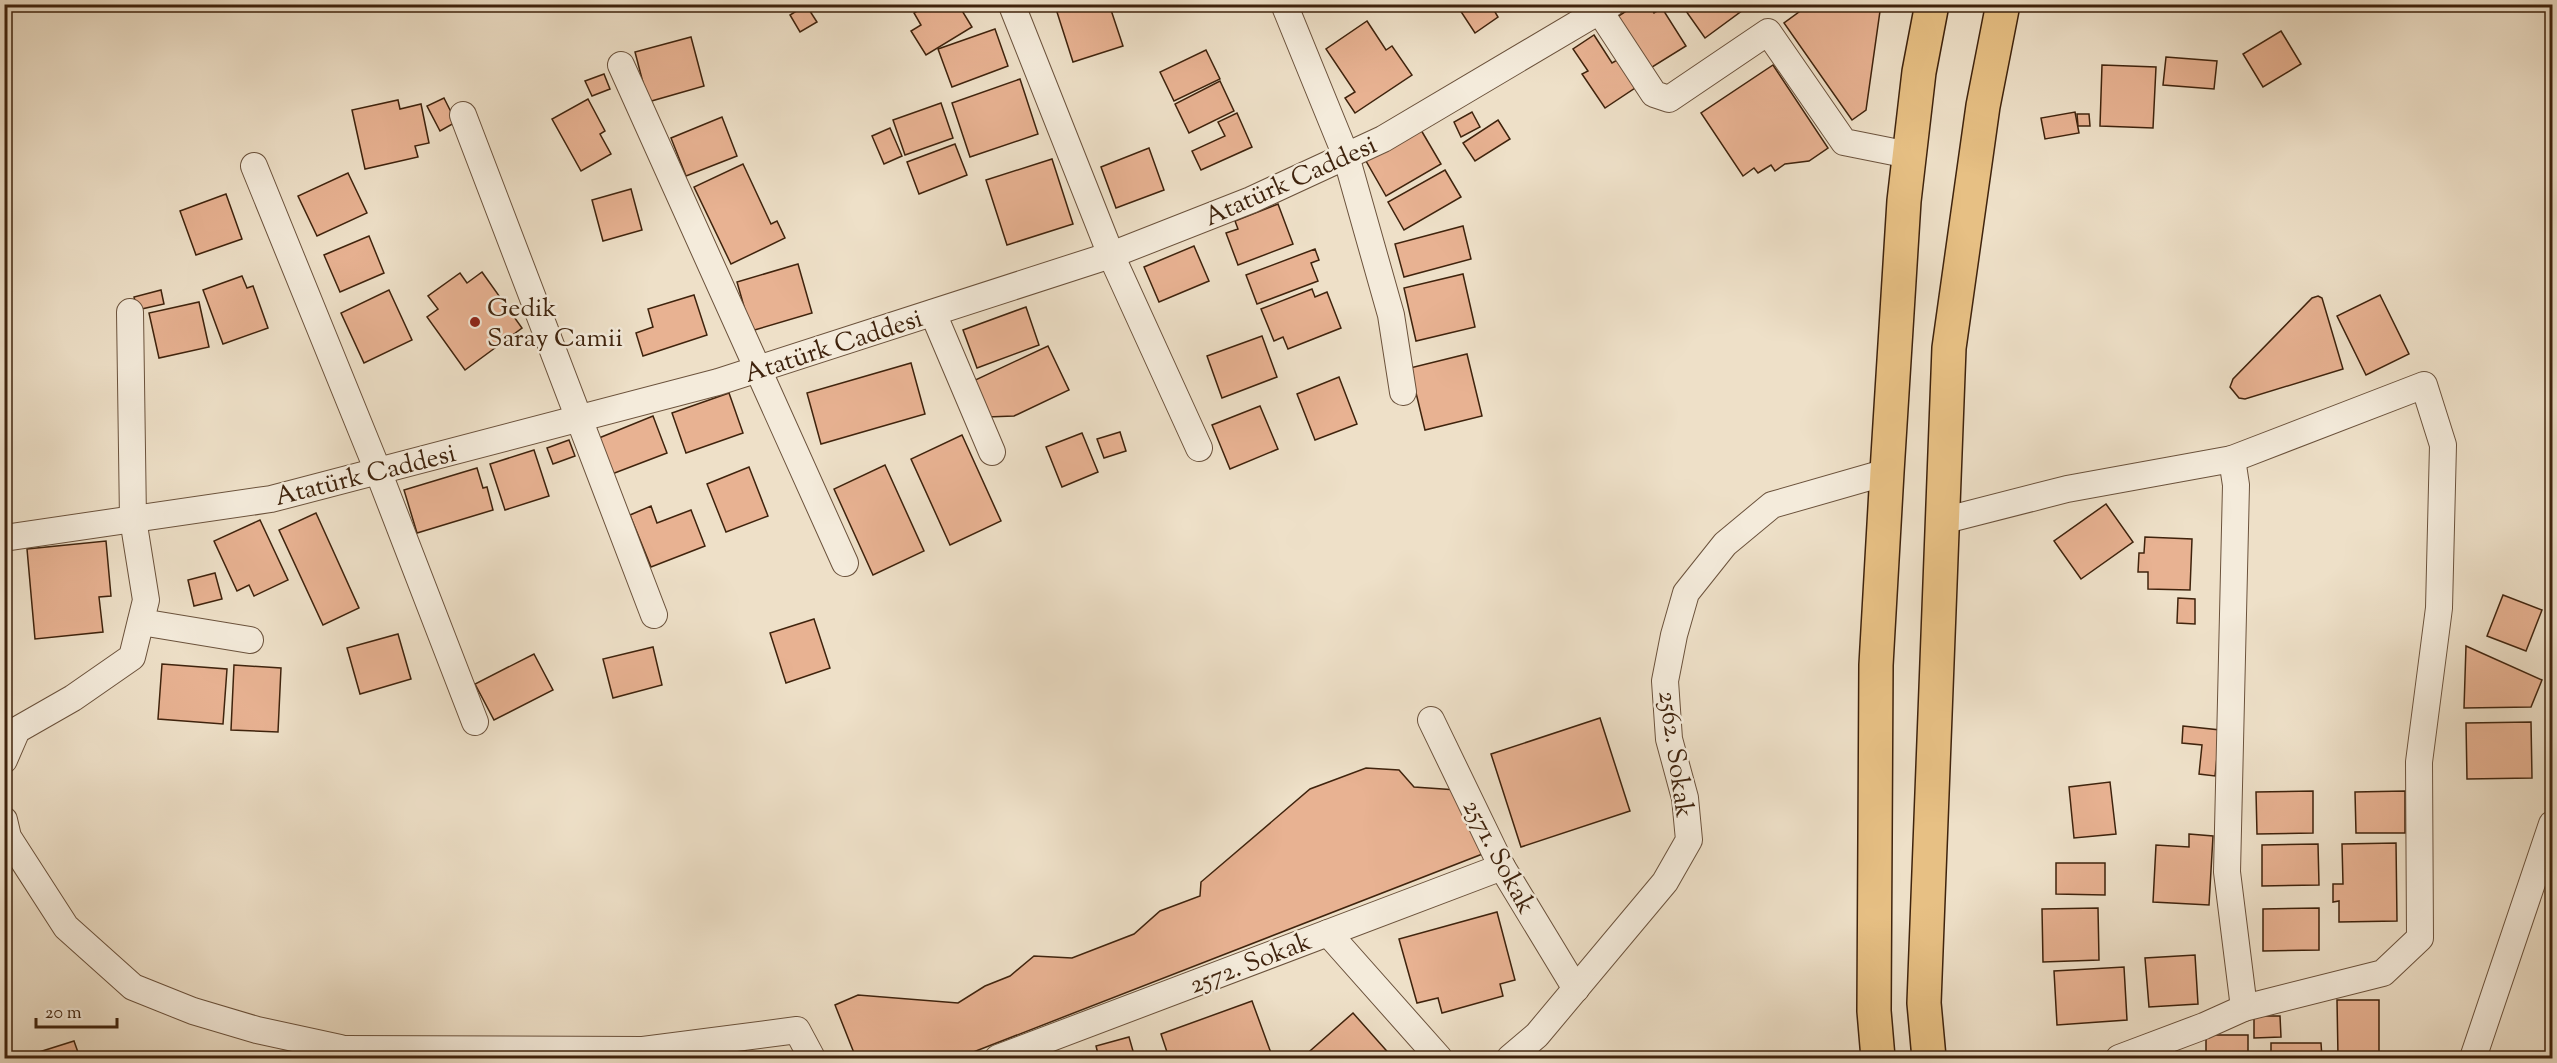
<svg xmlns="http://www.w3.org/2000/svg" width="2557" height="1063" font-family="'Sorts Mill Goudy',serif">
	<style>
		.building { fill: #e8b292; stroke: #3f230d; stroke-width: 1.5 }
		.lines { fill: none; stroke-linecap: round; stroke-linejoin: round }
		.minor-casing { stroke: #6b523c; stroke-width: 28 }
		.highway-casing { stroke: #3f230d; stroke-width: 36 }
		.minor { stroke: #f4ebdb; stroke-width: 26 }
		.highway { stroke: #e7c084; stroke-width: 33 }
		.poi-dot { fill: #8f2418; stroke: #f4ebdb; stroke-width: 2 }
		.labels { text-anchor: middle; stroke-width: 5; stroke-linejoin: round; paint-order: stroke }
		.street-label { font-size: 26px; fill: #3f230d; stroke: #f4ebdb }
		.poi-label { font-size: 26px; fill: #3f230d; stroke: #f4ebdb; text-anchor: start }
	</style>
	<rect width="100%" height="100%" fill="#eee0c8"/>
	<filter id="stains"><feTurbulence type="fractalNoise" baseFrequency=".00333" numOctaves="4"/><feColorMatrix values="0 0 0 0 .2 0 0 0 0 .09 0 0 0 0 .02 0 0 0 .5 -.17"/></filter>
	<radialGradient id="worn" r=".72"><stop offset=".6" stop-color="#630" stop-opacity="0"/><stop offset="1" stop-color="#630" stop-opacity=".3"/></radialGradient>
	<g class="building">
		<polygon points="929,4 958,4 972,27 926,55 911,31 921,25 914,13"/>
		<polygon points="1070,4 1109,4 1123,46 1073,62 1056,9"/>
		<polygon points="1456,4 1496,4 1492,7 1498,17 1475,33"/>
		<polygon points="1637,4 1649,4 1654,13 1662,8 1686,46 1649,69 1617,17"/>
		<polygon points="1681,4 1739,4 1743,10 1705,38"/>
		<polygon points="1810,4 1881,4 1866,110 1852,120 1784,23"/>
		<polygon points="806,5 817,22 800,32 790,15"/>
		<polygon points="1367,21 1386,50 1392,46 1412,75 1355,113 1345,98 1355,92 1326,49"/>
		<polygon points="995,29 1008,66 952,87 938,49"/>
		<polygon points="2281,31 2301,64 2263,87 2243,54"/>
		<polygon points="1594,35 1612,63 1619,59 1638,86 1605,108 1582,74 1588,71 1573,49"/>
		<polygon points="691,37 704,86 648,102 635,52"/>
		<polygon points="1206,50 1220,79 1174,101 1160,72"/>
		<polygon points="2166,57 2217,61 2214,89 2163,85"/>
		<polygon points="1773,65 1828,148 1809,161 1785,164 1775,171 1771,165 1758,173 1754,168 1743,176 1701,113"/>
		<polygon points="2102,65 2156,67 2153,128 2100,126"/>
		<polygon points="604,74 610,89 592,96 585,81"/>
		<polygon points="1020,79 1038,134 970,157 952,103"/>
		<polygon points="1220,81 1234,111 1189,133 1175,104"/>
		<polygon points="444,98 456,122 440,131 427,106"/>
		<polygon points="588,99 605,131 600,134 611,154 581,171 552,119"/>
		<polygon points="398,100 400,109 421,104 429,143 415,146 418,157 365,169 352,110"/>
		<polygon points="941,103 953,138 905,155 893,120"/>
		<polygon points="1472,112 1480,127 1461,137 1454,122"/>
		<polygon points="2075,112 2079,133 2045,139 2041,118"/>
		<polygon points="1237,113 1252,147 1201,170 1192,151 1225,136 1218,122"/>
		<polygon points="2077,114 2089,114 2090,126 2078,126"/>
		<polygon points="722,117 737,156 686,176 671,138"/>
		<polygon points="1498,120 1510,139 1475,161 1463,143"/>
		<polygon points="890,128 902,156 884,164 872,136"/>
		<polygon points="1421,130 1441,164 1386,196 1366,161"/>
		<polygon points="955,144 967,175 919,194 907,162"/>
		<polygon points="1149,148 1164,190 1116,208 1101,167"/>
		<polygon points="1052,159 1073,224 1007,245 986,180"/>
		<polygon points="743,164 771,224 777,221 785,238 731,264 694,187"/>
		<polygon points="1445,170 1461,197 1404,230 1388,202"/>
		<polygon points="348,173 367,213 317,236 298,196"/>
		<polygon points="631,189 642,230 603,241 592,200"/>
		<polygon points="226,194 242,239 196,255 180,211"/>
		<polygon points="1278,204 1293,244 1238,265 1226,233 1238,229 1235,221"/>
		<polygon points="1463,226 1471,259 1404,277 1395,244"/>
		<polygon points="369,236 384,273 340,292 324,255"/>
		<polygon points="1194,246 1209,281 1159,302 1144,267"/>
		<polygon points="1315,249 1319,260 1311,263 1318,281 1257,304 1246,275"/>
		<polygon points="798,264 812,313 751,331 737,282"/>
		<polygon points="482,272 522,328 465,370 427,317 438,309 428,296 460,273 467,283"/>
		<polygon points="1463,274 1475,327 1416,341 1404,288"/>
		<polygon points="242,276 247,288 253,286 268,328 223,344 203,290"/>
		<polygon points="1312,289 1315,297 1327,292 1341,328 1288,349 1283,337 1274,341 1261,309"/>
		<polygon points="161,290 164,304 137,310 134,297"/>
		<polygon points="389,290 412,340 364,363 341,313"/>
		<polygon points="694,295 707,335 643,356 636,333 653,327 648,309"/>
		<polygon points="2380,295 2409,354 2366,375 2337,316"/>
		<polygon points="2318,296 2322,298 2343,369 2245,399 2239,398 2230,387 2233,379 2312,298"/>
		<polygon points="199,302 209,347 159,358 149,313"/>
		<polygon points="1026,307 1039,345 977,368 963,330"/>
		<polygon points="1262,336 1277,377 1222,398 1207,356"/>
		<polygon points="1048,346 1069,390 1014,416 987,417 971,382"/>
		<polygon points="1467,354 1482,416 1425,430 1410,368"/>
		<polygon points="911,363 925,414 821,444 807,393"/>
		<polygon points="1339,377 1357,424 1315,440 1297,394"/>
		<polygon points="729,393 743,433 686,453 672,413"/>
		<polygon points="1260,406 1278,449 1230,469 1212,425"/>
		<polygon points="653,416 667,453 612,474 599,438"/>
		<polygon points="1120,432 1126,451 1104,458 1097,439"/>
		<polygon points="1082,433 1098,472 1062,487 1046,447"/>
		<polygon points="962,435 1001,521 950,545 911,459"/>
		<polygon points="569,440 575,456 553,464 547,448"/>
		<polygon points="534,450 549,496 505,510 490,464"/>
		<polygon points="885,465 924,551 873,575 834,489"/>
		<polygon points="749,467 768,516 726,532 707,484"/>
		<polygon points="477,468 483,488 487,487 493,510 417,533 404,490"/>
		<polygon points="2106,504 2133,542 2081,579 2054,541"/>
		<polygon points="651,506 657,523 691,510 705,546 651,567 630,515"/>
		<polygon points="316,513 359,608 323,625 279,530"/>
		<polygon points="260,520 288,580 254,596 249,585 237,591 214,541"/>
		<polygon points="2145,537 2192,539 2190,590 2148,589 2148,572 2138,572 2139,553 2144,553"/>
		<polygon points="106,541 111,596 99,597 103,632 35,639 27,549"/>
		<polygon points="215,573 222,599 194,606 188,580"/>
		<polygon points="2503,595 2542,610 2526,651 2487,636"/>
		<polygon points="2178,598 2195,599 2195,624 2177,623"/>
		<polygon points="814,619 830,668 786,683 770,633"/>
		<polygon points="398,634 411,679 360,694 347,648"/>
		<polygon points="2466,646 2542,680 2531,707 2464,708"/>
		<polygon points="653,647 662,685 613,698 603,659"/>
		<polygon points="534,654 553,690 494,720 475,684"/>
		<polygon points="162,664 227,669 223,724 158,719"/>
		<polygon points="234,665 281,668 278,732 231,730"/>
		<polygon points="1600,718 1630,811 1521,847 1491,754"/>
		<polygon points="2531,722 2532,778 2467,779 2466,723"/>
		<polygon points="2183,726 2220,730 2215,776 2199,774 2202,745 2182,743"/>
		<polygon points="1366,768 1399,770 1414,787 1457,790 1485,853 958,1058 856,1058 835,1005 858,995 958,1003 985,986 1010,976 1034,956 1072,958 1134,934 1160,911 1200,896 1201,882 1310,789"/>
		<polygon points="2110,782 2116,834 2074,838 2069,787"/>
		<polygon points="2313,791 2313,833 2257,834 2256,792"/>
		<polygon points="2405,791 2405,833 2356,833 2355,792"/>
		<polygon points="2189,834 2213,836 2209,905 2153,902 2156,845 2189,847"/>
		<polygon points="2396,843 2397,921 2339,922 2339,901 2333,902 2333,884 2343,884 2342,844"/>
		<polygon points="2318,844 2319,885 2262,886 2262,845"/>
		<polygon points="2056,863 2105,863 2105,895 2056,894"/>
		<polygon points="2098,908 2099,960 2043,962 2042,909"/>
		<polygon points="2319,908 2319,950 2263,951 2263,909"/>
		<polygon points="1497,912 1515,980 1500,984 1503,996 1442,1013 1438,998 1417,1003 1399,939"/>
		<polygon points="2195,955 2198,1004 2149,1007 2145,958"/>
		<polygon points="2124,967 2127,1020 2057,1025 2054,971"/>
		<polygon points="2337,1000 2379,1000 2379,1056 2338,1056"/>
		<polygon points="1252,1001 1271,1053 1259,1058 1169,1058 1161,1034"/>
		<polygon points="1353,1013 1393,1058 1302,1058"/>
		<polygon points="2254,1016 2280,1016 2281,1037 2254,1038"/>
		<rect x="2206" y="1035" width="42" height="23"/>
		<polygon points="1129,1037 1135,1058 1099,1058 1096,1046"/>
		<polygon points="74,1041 80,1058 20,1058"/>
		<polygon points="2271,1043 2321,1043 2322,1058 2271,1058"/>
		<polygon points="746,1051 747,1058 713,1058 713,1054"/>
	</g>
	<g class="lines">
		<defs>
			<g id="minor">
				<polyline points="1284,4 1346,156 1391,315 1403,392"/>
				<polyline points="1595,4 1654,94 1669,99 1768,32 1844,142 1909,155"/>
				<polyline points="1013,8 1111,255 1199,448"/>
				<polyline points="621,65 845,563"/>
				<polyline points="463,115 654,615"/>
				<polyline points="254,166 378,471 475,722"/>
				<polyline points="933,313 992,452"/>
				<polyline points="2232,459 2424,385 2443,445 2439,608 2419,762 2420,938 2383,973 2244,1008"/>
				<polyline points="1942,521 2067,489 2232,459 2236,485 2227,872 2244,1008 2204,1026 2119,1058"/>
				<polyline points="4,538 271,499 718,382 1111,255 1251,200 1383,139 1611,4"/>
				<polyline points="141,622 250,640"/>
				<polyline points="1431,720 1502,867 1576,989"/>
				<polyline points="4,760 17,730 73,698 132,657 146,600 133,519 130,312"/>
				<polyline points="4,820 8,837 66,927 133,987 193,1011 257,1030 340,1048"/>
				<polyline points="1328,933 1439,1058"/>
				<polyline points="307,1058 342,1049 643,1050 797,1030 812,1058"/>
				<polyline points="998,1058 1502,867"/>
				<polyline points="1510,1058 1537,1035 1665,882 1689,840 1685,798 1669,739 1665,681 1674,635 1686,593 1725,544 1772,505 1887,472"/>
				<polyline points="2473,1058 2552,824"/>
			</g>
			<g id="highway">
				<polyline points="1878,1058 1874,1011 1876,665 1887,472 1904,201 1919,72 1932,4"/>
				<polyline points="1929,1058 1924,1003 1949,348 1983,106 2003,4"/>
			</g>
		</defs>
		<use href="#minor" class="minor-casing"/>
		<use href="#highway" class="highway-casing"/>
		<use href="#minor" class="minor"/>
		<use href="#highway" class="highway"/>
	</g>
	<circle class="poi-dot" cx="475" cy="322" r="6"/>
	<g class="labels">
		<g class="street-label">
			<text transform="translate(1290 180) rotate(-24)" y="9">Atatürk Caddesi</text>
			<text transform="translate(833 345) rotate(-18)" y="9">Atatürk Caddesi</text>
			<text transform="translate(365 474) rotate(-14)" y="9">Atatürk Caddesi</text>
			<text transform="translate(1677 754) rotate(82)" y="9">2562. Sokak</text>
			<text transform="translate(1500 856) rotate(62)" y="9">2571. Sokak</text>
			<text transform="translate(1250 962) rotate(-21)" y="9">2572. Sokak</text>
		</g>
		<g class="poi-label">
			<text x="487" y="316">Gedik<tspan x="487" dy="30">Saray Camii</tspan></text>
		</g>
	</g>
	<rect width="2557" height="1063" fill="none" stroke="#eee0c8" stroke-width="24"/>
	<rect x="6" y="6" width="2545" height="1051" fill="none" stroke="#3f230d" stroke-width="3"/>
	<rect x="12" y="12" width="2533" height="1039" fill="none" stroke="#3f230d" stroke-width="1.5"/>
	<path d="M36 1018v9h81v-9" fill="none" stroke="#3f230d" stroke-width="3"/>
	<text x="45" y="1018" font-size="18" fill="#3f230d" stroke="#f4ebdb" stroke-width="4.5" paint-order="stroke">20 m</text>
	<rect width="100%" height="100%" filter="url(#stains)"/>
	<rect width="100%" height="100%" fill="url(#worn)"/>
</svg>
